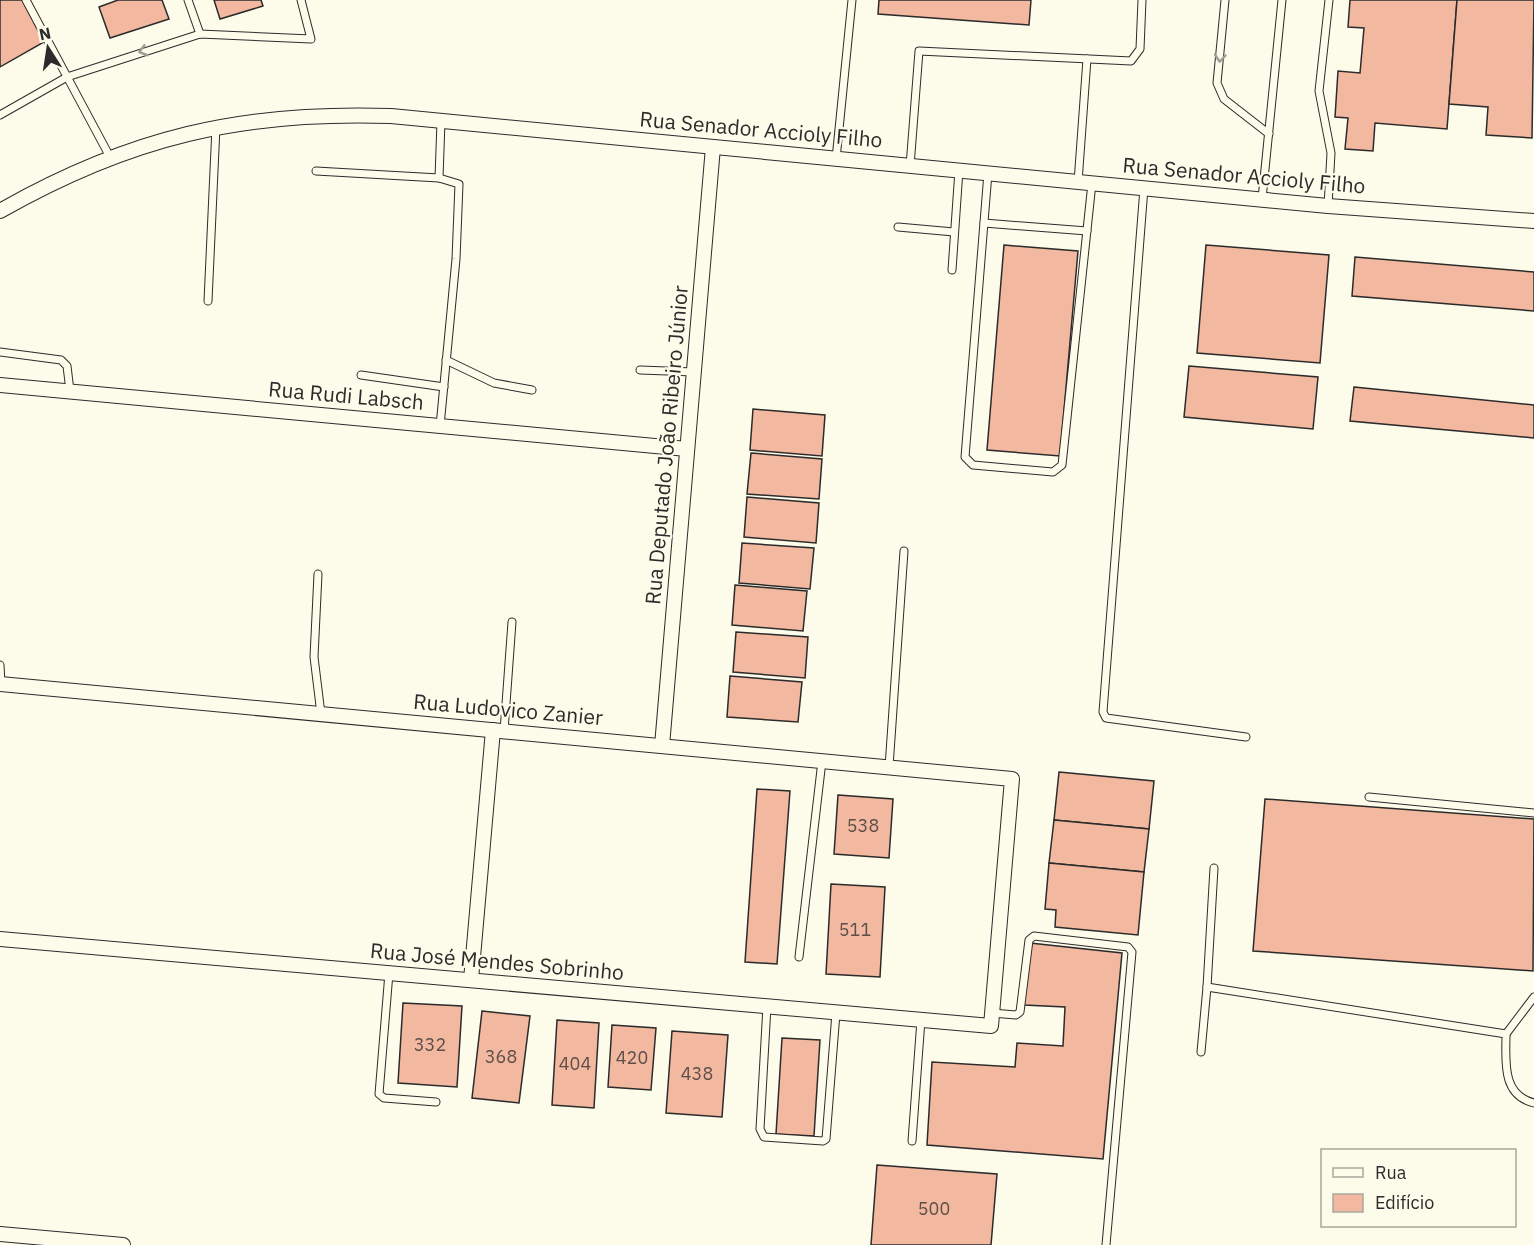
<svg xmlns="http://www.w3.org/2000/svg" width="1534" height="1245" font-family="'IBM Plex Sans',sans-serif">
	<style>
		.building { fill: #f2b8a0; stroke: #2b2b2b; stroke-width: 1.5 }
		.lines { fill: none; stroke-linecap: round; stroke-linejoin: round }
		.lane-casing { stroke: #2b2b2b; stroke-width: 9 }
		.street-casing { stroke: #2b2b2b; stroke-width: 16 }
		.lane { stroke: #fdfbea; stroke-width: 7 }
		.street { stroke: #fdfbea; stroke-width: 14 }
		.oneway { stroke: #9e9d94 }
		.labels { text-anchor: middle; stroke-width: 4.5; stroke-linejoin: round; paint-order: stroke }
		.number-label { font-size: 18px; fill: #5d4e48 }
		.street-label { font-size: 21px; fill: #2b2b2b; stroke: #fdfbea }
	</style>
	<rect width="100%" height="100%" fill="#fdfbea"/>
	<g class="building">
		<polygon points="0,0 22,0 44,42 0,67"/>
		<polygon points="118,0 162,0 169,19 110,38 99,7"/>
		<polygon points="214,0 261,0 263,6 220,19"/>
		<polygon points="879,0 1031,0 1029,25 878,14"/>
		<polygon points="1350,0 1457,0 1447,129 1375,123 1373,151 1345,149 1348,118 1335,117 1338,71 1360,73 1364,28 1348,27"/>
		<polygon points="1457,0 1534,0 1532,138 1486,135 1488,107 1449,104"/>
		<polygon points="1004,245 1078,251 1060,456 987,450"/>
		<polygon points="1206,245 1329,255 1320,363 1197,353"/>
		<polygon points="1355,257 1534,272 1534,311 1352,296"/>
		<polygon points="1189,366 1318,377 1313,429 1184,417"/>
		<polygon points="1354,387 1534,405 1534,438 1350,421"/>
		<polygon points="753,409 825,415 822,456 750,450"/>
		<polygon points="751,453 822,459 819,499 747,494"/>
		<polygon points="747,497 819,503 816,543 744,537"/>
		<polygon points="742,543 814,548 810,589 739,583"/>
		<polygon points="735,585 807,591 803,631 732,625"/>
		<polygon points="736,632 808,637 805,678 733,672"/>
		<polygon points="730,676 802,682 798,722 727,717"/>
		<polygon points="1059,772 1154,781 1149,829 1054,820"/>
		<polygon points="757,789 790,791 777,964 745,962"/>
		<polygon points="838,795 893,799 889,858 834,854"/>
		<polygon points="1265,799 1534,819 1533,971 1253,951"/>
		<polygon points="1054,820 1149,829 1144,872 1049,863"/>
		<polygon points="1049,863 1144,872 1138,935 1055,927 1056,910 1045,909"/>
		<polygon points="831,884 885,887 880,977 826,974"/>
		<polygon points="1030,943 1122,953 1103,1159 927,1145 932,1062 1015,1067 1017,1043 1063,1046 1065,1007 1024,1005"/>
		<polygon points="403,1003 462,1006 457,1087 398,1083"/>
		<polygon points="482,1011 530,1016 519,1103 472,1098"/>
		<polygon points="557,1020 599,1023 594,1108 552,1105"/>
		<polygon points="612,1025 656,1028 651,1090 608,1087"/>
		<polygon points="672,1031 728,1035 722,1117 666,1113"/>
		<polygon points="782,1038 820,1040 814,1136 776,1134"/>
		<polygon points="877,1165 997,1174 991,1245 871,1245"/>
	</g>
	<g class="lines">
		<defs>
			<g id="lane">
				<polyline points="26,0 110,157"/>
				<polyline points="188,0 200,34"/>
				<polyline points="1225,0 1217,83 1224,99 1269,134"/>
				<polyline points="0,115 67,77 200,34 311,39 301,0"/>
				<polyline points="836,159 852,0"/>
				<polyline points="910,166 919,51 1131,61 1140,49 1142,0"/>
				<polyline points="316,171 439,178 441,121"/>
				<polyline points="988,173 965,457 973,465 1053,472 1062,465 1092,183"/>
				<polyline points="439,178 459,184 456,259 440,426"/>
				<polyline points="1078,182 1087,59"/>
				<polyline points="1144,188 1103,712 1106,718 1246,737"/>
				<polyline points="1262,199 1282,0"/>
				<polyline points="1328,206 1331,153 1319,91 1329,0"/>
				<polyline points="984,223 1087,231"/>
				<polyline points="898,227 954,232"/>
				<polyline points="952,270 959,170"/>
				<polyline points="208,301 216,127"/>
				<polyline points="0,352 61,360 67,366 70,391"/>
				<polyline points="446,360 494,383 532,390"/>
				<polyline points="640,370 694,372"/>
				<polyline points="361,375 444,387"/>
				<polyline points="318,574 314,657 321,714"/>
				<polyline points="0,665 1,684"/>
				<polyline points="504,731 512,622"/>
				<polyline points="889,767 904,551"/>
				<polyline points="1369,797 1534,813"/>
				<polyline points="799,957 822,761"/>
				<polyline points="389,973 379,1094 384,1098 436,1102"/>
				<polyline points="1207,987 1214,868"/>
				<polyline points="767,1006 760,1129 764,1137 823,1141 826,1139 836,1013"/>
				<polyline points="992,1013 1016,1015 1020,1012 1029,940 1034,936 1128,947 1132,952 1106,1245"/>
				<polyline points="1506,1034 1534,997"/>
				<path d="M1201,1052L1207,987L1506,1034C1506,1060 1501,1095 1534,1103"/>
				<polyline points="912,1141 921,1020"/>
			</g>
			<g id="street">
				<path d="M0,211C130,137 242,111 391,116L1328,206L1534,221"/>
				<polyline points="0,385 687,449"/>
				<polyline points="0,684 1012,779 991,1026 0,939"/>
				<polyline points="662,746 713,147"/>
				<polyline points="471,980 493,730"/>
				<polyline points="0,1234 123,1245"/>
			</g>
		</defs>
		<use href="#lane" class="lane-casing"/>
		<use href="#street" class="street-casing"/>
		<use href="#lane" class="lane"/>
		<use href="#street" class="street"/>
	</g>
	<defs><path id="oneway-chevron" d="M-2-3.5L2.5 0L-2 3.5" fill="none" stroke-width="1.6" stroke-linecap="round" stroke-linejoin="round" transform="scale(1.5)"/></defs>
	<g class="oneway">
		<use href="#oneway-chevron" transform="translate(143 51) rotate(164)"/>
		<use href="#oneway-chevron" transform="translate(1220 58) rotate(95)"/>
	</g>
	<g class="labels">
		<g class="number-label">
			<text x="863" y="832">538</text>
			<text x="855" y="936">511</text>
			<text x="430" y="1051">332</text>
			<text x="501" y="1063">368</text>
			<text x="632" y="1064">420</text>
			<text x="575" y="1070">404</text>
			<text x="697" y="1080">438</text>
			<text x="934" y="1215">500</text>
		</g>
		<g class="street-label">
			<text transform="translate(761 130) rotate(5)" y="7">Rua Senador Accioly Filho</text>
			<text transform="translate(1244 176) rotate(5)" y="7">Rua Senador Accioly Filho</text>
			<text transform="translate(346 396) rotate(5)" y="7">Rua Rudi Labsch</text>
			<text transform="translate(667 445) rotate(-85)" y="7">Rua Deputado João Ribeiro Júnior</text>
			<text transform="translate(508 710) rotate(5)" y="7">Rua Ludovico Zanier</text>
			<text transform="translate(497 962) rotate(5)" y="7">Rua José Mendes Sobrinho</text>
		</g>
	</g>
	<rect x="1321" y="1149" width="195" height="78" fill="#fdfbea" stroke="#a9a89e" stroke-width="1.5"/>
	<rect x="1333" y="1168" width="30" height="9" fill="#fdfbea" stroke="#a9a89e" stroke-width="1.5"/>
	<text x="1375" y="1179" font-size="18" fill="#2b2b2b">Rua</text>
	<rect x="1333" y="1194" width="30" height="18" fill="#f2b8a0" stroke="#a9a89e" stroke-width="1.5"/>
	<text x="1375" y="1209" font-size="18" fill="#2b2b2b">Edifício</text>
	<g transform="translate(48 48) rotate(348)" stroke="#fdfbea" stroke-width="4.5" paint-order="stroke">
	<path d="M0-4.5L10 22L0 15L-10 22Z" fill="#2b2b2b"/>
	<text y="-9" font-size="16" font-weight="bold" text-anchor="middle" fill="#2b2b2b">N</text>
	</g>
</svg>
